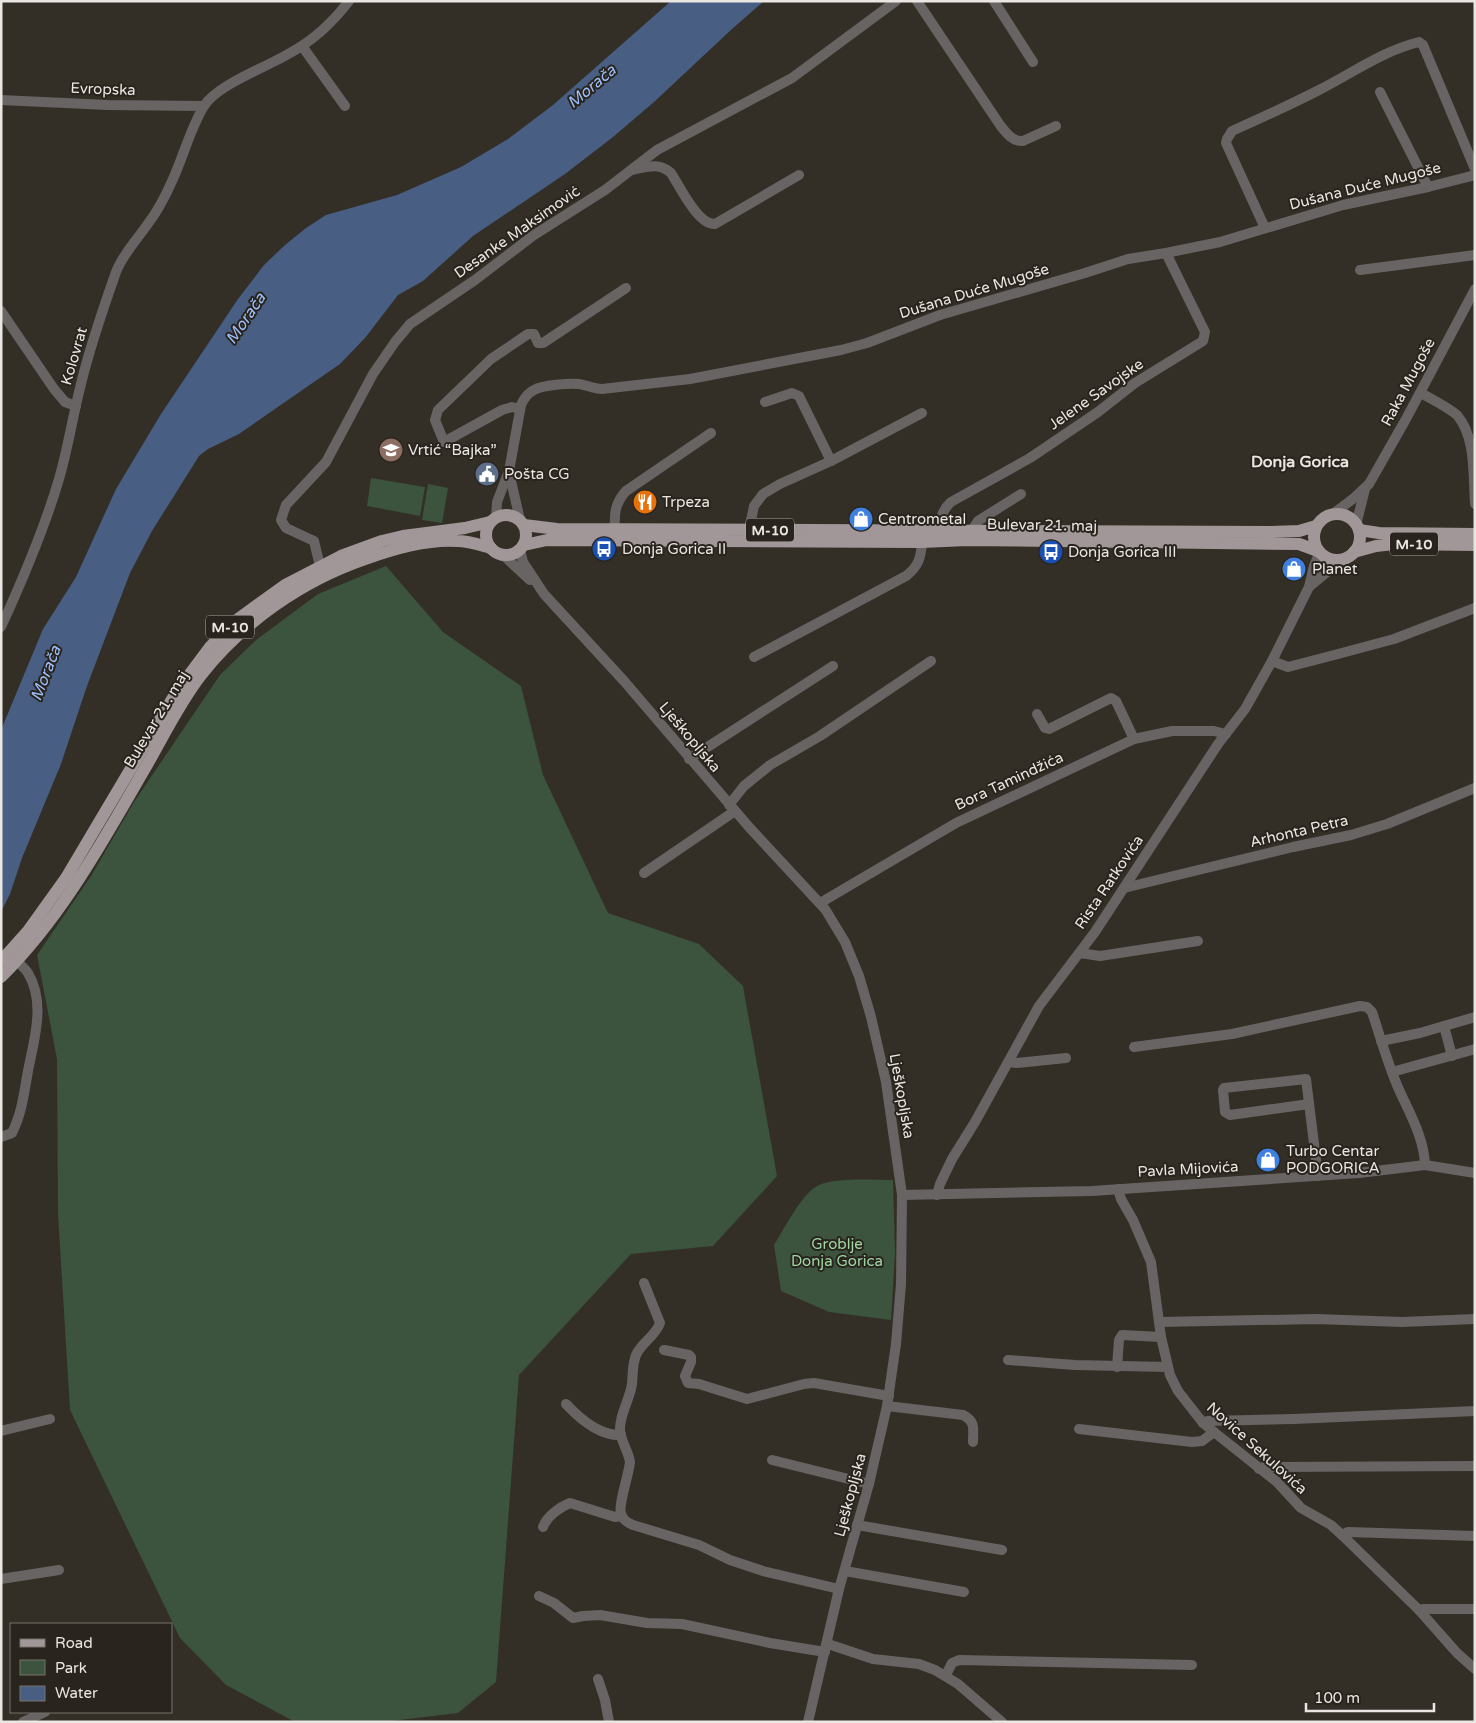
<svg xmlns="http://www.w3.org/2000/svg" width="1476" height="1723" font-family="'Varela Round',sans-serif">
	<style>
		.green { fill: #3c533d }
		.water { fill: #495e83 }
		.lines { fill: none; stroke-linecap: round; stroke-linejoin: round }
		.minor { stroke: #696464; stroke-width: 10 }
		.major { stroke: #a29798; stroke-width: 12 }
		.labels { text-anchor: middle; stroke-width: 4; stroke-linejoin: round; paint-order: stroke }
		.shield { fill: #29241d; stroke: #b0aca7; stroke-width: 1 }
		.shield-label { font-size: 14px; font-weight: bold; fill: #eae7e2 }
		.street-label { font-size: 15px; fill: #eae7e2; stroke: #29241d }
		.poi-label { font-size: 15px; fill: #eae7e2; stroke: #29241d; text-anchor: start }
		.park-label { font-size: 15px; fill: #9ed7a2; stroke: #29241d }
		.water-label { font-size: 16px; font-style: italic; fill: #9dc0fc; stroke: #29241d }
		.neighbourhood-label { font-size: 16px; font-weight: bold; fill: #eae7e2; stroke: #29241d }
	</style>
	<rect width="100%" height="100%" fill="#332e26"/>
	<g class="green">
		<polygon points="371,478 425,487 420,516 367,506"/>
		<polygon points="428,484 448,488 442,523 422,520"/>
		<polygon points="386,566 443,632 521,686 543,775 608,913 699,944 743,986 777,1176 713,1246 631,1254 519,1375 496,1682 458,1713 383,1722 295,1722 226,1685 180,1638 70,1410 58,1214 57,1059 37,955 91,876 134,802 220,675 256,640 318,594"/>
		<path d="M893,1180L895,1253L891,1320L829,1312L781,1291L774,1245C784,1229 801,1195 817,1186C832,1177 875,1180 893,1180Z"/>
	</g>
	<polygon class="water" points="671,1 764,1 732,29 654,102 613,137 565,174 473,236 423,281 398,295 365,338 340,364 239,434 208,449 199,456 152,531 130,573 87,686 61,764 22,858 10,894 1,912 1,730 43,629 76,577 116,489 161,414 238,299 264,265 285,245 306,228 326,215 397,195 461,167 508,139 553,105"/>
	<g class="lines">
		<g class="minor">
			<path d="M917,1L1000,125C1006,133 1013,142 1023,141L1056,126"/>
			<polyline points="994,1 1033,62"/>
			<polyline points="302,46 345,106"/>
			<polyline points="1380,92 1428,187"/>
			<polyline points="1,100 108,105 204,106"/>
			<path d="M632,170C647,167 659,162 671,173C680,187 698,225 715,224L799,175"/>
			<path d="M1265,228L1226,143L1227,139L1232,131C1261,118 1290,105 1319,90C1353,73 1380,52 1419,42L1423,45L1475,169"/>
			<polyline points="1360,270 1475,255"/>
			<polyline points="1,311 54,389 65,402 76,406"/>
			<path d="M1421,393C1433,400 1446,406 1457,415C1476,437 1473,475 1475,504"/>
			<polyline points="765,402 792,393 799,396 831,461"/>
			<polyline points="520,409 512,407 502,410 444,442 435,420 438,410 491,359 528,334 534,334 538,343 543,343 626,288"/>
			<polyline points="509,472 520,520"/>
			<polyline points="1333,514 1354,498 1369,484 1406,419 1475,289"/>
			<path d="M496,517L497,502L509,471L521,405C524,398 528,393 534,390C542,385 570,383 579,384C587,385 593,389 602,389L690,379L841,350L867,343L940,315L1085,273L1128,259L1166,253L1220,242L1343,205L1428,187L1475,175"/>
			<polyline points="1356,525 1365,489"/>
			<path d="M615,529C614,514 615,503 626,491L711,433"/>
			<polyline points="749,530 754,506 763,494 780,484 831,461 922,413"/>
			<path d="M940,532C940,519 942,510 951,502L1030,458L1098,412L1135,383L1203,341L1205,332L1166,253"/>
			<polyline points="971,532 978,521 1021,494"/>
			<polyline points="520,550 523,562 544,594 624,681 749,827 825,909 845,942 859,976 871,1017 886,1082 902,1195 901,1284 896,1344 887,1406 869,1484 839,1589 808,1722"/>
			<polyline points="502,554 530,580"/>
			<polyline points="320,566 314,541 286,528 281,520 286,505 326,462 373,374 395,342 410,324 475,280 534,235 605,190 657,150 792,78 896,1"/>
			<polyline points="1309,587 1326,573 1338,560"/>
			<path d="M1,627C23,579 44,530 59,479C68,448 73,415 81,384C90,346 103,309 116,272C123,254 136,241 147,225C158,211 166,195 173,179C184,155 190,129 204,106C218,84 267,67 290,53C314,40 333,22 349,1"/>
			<path d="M754,657L906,576C919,566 921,557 922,542"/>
			<polyline points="1272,661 1288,667 1338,654 1394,639 1475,608"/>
			<polyline points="1037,714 1045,728 1049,729 1111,698 1116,701 1134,739"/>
			<polyline points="689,759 833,666"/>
			<polyline points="729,805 744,786 770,765 820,736 931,661"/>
			<polyline points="644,873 735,811"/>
			<polyline points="1124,888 1293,847 1351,835 1387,824 1475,788"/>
			<polyline points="820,903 956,823 1134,739 1172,731 1214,731 1226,734"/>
			<polyline points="1080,953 1100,956 1198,941"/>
			<polyline points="1444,1026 1452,1056"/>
			<polyline points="1381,1041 1420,1033 1475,1017"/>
			<path d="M1134,1047L1232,1034L1360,1006L1367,1007L1372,1012C1380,1036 1387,1061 1397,1085C1408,1111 1424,1136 1425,1165"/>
			<polyline points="1009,1062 1017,1063 1066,1058"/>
			<polyline points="1392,1072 1475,1049"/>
			<polyline points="1309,1104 1230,1115 1225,1112 1223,1090 1224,1088 1306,1079 1318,1176"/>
			<path d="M1,1137L12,1133C22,1113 24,1093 28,1071C34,1040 46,1003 28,973C24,967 18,962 12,957"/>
			<polyline points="1118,1189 1121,1199 1133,1220 1151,1262 1161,1337 1170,1375 1178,1391 1203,1423 1214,1432 1277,1482 1301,1508 1331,1525 1342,1535 1419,1610 1457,1653 1475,1669"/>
			<polyline points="902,1195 1092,1191 1359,1173 1425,1165 1475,1173"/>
			<polyline points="937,1195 940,1184 952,1159 975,1122 1039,1006 1095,932 1218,744 1245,709 1272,661 1309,587 1314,566 1320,552"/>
			<path d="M644,1283L660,1323C656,1335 643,1342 637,1353C632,1362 633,1374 632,1384C630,1399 620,1413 620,1429C620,1440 628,1450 630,1462C629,1474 618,1505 621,1514C623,1520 628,1523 633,1525L699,1545L730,1560L763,1571L839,1589"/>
			<polyline points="1159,1322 1316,1319 1402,1322 1475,1319"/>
			<polyline points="664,1350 689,1355 691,1357 691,1362 685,1376 688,1383 699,1384 747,1399 804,1384 814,1383 889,1396"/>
			<polyline points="1008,1360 1075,1365 1168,1367"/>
			<polyline points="1117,1367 1119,1340 1122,1335 1161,1337"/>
			<path d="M566,1404C579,1418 599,1436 621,1435"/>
			<path d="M887,1406L963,1415C976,1422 973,1428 973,1442"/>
			<polyline points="1203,1423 1208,1421 1294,1419 1475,1411"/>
			<polyline points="1079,1429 1192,1442 1202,1441 1214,1432"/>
			<polyline points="1,1431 50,1419"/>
			<polyline points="772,1460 869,1484"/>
			<polyline points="1259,1469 1264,1467 1475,1466"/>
			<polyline points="857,1525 1002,1550"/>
			<path d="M543,1527C547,1516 560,1507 570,1503L615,1517L622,1516"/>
			<polyline points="1342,1535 1348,1532 1475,1536"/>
			<polyline points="845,1571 964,1592"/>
			<polyline points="1,1579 59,1570"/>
			<polyline points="539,1596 554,1603 573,1618 583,1616 600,1615 647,1623 682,1624 770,1643 825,1652"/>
			<polyline points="1419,1610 1424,1609 1475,1609"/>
			<polyline points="828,1644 873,1659 919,1664 935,1670 958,1684 1002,1722"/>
			<polyline points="946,1675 952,1663 959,1660 1192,1665"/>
			<polyline points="598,1679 605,1700 609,1722"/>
			<polyline points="23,1722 45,1712"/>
		</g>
		<g class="major">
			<circle cx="1337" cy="537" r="23"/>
			<circle cx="506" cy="535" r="20"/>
			<polyline points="524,525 557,529 1271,532 1299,531 1316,526"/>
			<polyline points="1359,530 1379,533 1475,534"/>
			<polyline points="524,545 547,540 922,542 967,540 1299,544 1318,551"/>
			<polyline points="1354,552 1376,546 1393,544 1475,545"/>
			<polyline points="1,961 28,931 66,878 177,691 210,647 238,619 285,585 341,556 382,541 403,536 465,528 490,522"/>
			<path d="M1,977C63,916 105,837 148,763C165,733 180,702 201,675C243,622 301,581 365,559C394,549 427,539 457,541C469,541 480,545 491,548"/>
		</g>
	</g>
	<defs>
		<symbol id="school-disc" viewBox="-11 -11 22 22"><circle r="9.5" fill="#8d6e63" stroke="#29241d"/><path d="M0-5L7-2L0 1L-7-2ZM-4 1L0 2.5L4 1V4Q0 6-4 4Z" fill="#fff"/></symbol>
		<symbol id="civic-disc" viewBox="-11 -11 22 22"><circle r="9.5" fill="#5c6f8a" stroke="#29241d"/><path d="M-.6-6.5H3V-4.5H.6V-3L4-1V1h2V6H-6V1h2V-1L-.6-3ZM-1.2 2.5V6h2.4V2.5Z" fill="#fff"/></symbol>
		<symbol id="restaurant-disc" viewBox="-11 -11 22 22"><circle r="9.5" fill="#e8710a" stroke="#29241d"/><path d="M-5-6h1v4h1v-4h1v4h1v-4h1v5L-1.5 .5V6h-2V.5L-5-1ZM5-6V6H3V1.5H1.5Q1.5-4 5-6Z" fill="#fff"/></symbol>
		<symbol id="shop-disc" viewBox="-11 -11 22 22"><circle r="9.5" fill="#3f7fe0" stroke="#29241d"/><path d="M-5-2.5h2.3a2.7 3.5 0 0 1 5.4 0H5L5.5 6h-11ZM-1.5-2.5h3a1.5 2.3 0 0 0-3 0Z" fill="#fff"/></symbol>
		<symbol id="bus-disc" viewBox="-11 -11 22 22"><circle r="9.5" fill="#1a4fb4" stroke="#29241d"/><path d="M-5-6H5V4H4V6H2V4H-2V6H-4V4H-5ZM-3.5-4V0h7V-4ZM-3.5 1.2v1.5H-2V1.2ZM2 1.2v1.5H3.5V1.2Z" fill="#fff"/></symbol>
	</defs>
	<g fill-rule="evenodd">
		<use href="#school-disc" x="377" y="436" width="28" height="28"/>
		<use href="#civic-disc" x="473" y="460" width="28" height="28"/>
		<use href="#restaurant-disc" x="631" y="488" width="28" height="28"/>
		<use href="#shop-disc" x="847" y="505" width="28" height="28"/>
		<use href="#bus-disc" x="590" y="535" width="28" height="28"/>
		<use href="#bus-disc" x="1037" y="538" width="28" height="28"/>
		<use href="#shop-disc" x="1280" y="555" width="28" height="28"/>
		<use href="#shop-disc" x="1254" y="1146" width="28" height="28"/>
	</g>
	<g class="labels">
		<g class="shield">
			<rect x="746" y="518.5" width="48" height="23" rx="4"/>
			<rect x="1390" y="532.5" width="48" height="23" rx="4"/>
			<rect x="206" y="615.5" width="48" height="23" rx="4"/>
		</g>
		<g class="shield-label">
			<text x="770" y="535">M-10</text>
			<text x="1414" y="549">M-10</text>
			<text x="230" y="632">M-10</text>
		</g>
		<g class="street-label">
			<text transform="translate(103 89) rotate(2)" y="5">Evropska</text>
			<text transform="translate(1365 186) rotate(-14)" y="5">Dušana Duće Mugoše</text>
			<text transform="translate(517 232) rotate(-35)" y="5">Desanke Maksimović</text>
			<text transform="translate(974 291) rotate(-17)" y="5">Dušana Duće Mugoše</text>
			<text transform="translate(74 356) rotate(-74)" y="5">Kolovrat</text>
			<text transform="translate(1408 382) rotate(-62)" y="5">Raka Mugoše</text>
			<text transform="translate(1096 394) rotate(-35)" y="5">Jelene Savojske</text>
			<text transform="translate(1042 525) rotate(1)" y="5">Bulevar 21. maj</text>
			<text transform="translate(156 719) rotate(-59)" y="5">Bulevar 21. maj</text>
			<text transform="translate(690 737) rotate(50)" y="5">Lješkopljska</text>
			<text transform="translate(1009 781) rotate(-25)" y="5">Bora Tamindžića</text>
			<text transform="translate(1299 831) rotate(-13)" y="5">Arhonta Petra</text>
			<text transform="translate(1109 882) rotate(-56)" y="5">Rista Ratkovića</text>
			<text transform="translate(902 1096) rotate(80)" y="5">Lješkopljska</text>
			<text transform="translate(1188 1169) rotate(-3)" y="5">Pavla Mijovića</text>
			<text transform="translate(1257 1448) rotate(42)" y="5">Novice Sekulovića</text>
			<text transform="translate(850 1495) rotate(-75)" y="5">Lješkopljska</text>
		</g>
		<g class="poi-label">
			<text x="408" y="455">Vrtić “Bajka”</text>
			<text x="504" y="479">Pošta CG</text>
			<text x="662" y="507">Trpeza</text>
			<text x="878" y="524">Centrometal</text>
			<text x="622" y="554">Donja Gorica II</text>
			<text x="1068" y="557">Donja Gorica III</text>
			<text x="1312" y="574">Planet</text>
			<text x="1286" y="1156">Turbo Centar<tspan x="1286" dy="17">PODGORICA</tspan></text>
		</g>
		<g class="park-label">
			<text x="837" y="1249">Groblje<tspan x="837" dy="17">Donja Gorica</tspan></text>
		</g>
		<g class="water-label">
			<text transform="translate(591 86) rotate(-40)" y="6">Morača</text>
			<text transform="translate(245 318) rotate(-56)" y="6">Morača</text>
			<text transform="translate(45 673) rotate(-69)" y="6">Morača</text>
		</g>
		<g class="neighbourhood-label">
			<text x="1300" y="467">Donja Gorica</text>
		</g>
	</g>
	<rect width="1476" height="1723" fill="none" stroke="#eae7e2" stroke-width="5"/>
	<rect x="10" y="1623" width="162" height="90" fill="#29241d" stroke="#76726c"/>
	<rect x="20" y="1639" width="25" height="8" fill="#a29798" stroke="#76726c"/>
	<text x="55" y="1648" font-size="15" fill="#eae7e2">Road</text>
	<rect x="20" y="1660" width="25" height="15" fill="#3c533d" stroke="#76726c"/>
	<text x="55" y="1673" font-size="15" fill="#eae7e2">Park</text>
	<rect x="20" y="1686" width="25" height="15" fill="#495e83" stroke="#76726c"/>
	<text x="55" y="1698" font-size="15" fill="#eae7e2">Water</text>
	<path d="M1306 1703v8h128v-8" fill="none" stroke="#eae7e2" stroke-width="2.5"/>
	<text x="1314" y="1703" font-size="15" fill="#eae7e2" stroke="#29241d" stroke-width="4" paint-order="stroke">100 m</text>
</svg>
